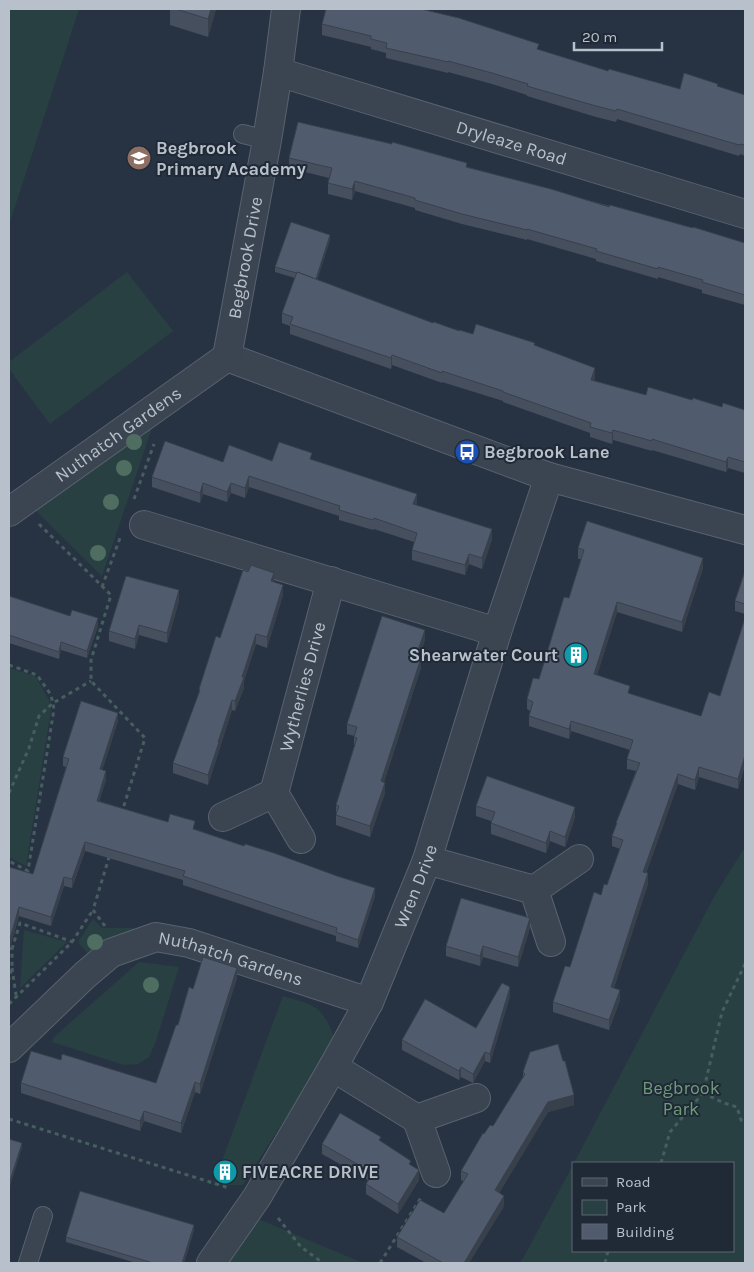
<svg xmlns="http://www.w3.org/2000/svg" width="754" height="1272" font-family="Karla,sans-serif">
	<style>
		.green { fill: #294043 }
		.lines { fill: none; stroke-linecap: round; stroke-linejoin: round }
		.lane-casing { stroke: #59636f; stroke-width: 20 }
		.street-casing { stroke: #59636f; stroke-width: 30 }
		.path { stroke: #475d5f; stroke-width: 3; stroke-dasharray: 4 4; stroke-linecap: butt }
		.lane { stroke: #3b4551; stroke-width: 18 }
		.street { stroke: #3b4551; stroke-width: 28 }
		.tree { fill: #4f6d60 }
		.wall { fill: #454f5e }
		.shaded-wall { fill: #38404c }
		.building { fill: #505c6d; stroke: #38404c }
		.labels { text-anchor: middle; stroke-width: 4; stroke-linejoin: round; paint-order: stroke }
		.street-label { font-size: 18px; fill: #b8c0cb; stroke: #202a37 }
		.poi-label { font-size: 18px; font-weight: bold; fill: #b8c0cb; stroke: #202a37; text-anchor: start }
		.park-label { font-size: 18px; fill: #6f9c79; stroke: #202a37 }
	</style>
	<rect width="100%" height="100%" fill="#273342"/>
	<g class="green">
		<polygon points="9,9 79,9 9,225"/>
		<polygon points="127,272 173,331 50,424 9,369 9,362"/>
		<polygon points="155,419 102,576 33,508"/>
		<polygon points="9,668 35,676 49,700 51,710 26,866 9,857"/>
		<polygon points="745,847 745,1263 520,1263 527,1251 573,1165 573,1251 733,1251 733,1163 574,1163 715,895"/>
		<polygon points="93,919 102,928 132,928 139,930 93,960 78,942"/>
		<polygon points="24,930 67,942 20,988"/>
		<polygon points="139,962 179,967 156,1041 149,1057 138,1064 124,1065 52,1042 54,1037"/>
		<path d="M283,996C312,1005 321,1004 333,1034L327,1053L243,1185H213Z"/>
		<polygon points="256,1218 363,1263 226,1263"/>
	</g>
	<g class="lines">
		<defs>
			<g id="lane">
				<polyline points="243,134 267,140"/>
				<polyline points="28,1263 43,1216"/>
			</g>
			<g id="street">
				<path id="s1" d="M278,72L745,214"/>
				<polyline points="227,357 549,477 745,530"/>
				<path id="s2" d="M227,357L267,140L278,72L286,9"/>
				<path id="s3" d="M9,512L227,357"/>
				<polyline points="144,525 497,632"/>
				<path id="s4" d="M274,793L331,581"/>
				<polyline points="223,817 274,793 301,839"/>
				<polyline points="427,860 534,890"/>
				<polyline points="551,942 534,890 579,859"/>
				<path id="s5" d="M9,1048L85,975L111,953L156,937L189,943L369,1002"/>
				<polyline points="333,1067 417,1119"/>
				<polyline points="436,1173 417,1119 476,1098"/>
				<path id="s6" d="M211,1263L257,1197L333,1067L369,1002L427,860L497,632L549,477"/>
			</g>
		</defs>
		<use href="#lane" class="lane-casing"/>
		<use href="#street" class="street-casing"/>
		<g class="path">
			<polyline points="134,499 154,444"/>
			<polyline points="39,524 111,595 91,660 91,681 145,738 122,812"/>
			<polyline points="102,587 120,538"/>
			<polyline points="9,665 37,675 51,695 54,709 28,871 9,861"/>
			<polyline points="9,793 29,748 39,716 53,703 91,681"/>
			<polyline points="105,926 93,910 110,854"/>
			<polyline points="9,948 12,949 12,968 9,979"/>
			<polyline points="12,949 20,923 73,942"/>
			<polyline points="12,968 16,995"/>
			<polyline points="9,1004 72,942 93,910"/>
			<polyline points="703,1093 724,1103 737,1107 741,1120 745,1122"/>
			<polyline points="9,1119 229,1188"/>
			<polyline points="661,1163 670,1132 703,1093 722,1012 745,964"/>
			<polyline points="278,1218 301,1247 323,1263"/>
			<polyline points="380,1263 422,1196"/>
			<polyline points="605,1263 608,1251"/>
		</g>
		<use href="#lane" class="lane"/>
		<use href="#street" class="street"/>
	</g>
	<g class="tree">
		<circle cx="134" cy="442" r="8"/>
		<circle cx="124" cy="468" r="8"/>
		<circle cx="111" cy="502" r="8"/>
		<circle cx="98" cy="553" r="8"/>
		<circle cx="95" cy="942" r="8"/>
		<circle cx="151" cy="985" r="8"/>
	</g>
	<g class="wall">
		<polygon points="170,9 216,9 208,37 170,25"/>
		<polygon points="322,24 539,50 608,71 680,89 718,87 745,95 745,156 740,154 739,156 617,119 616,122 596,117 527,96 527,95 492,84 448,72 448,73 386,58 386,53 371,49 371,47 322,35"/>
		<polygon points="289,158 467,167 745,243 745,305 702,293 702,290 658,277 658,279 596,261 596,259 527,239 527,240 462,224 415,210 415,208 355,191 352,200 328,194 328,183 329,178 289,168"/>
		<polygon points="330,240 317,280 433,323 473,334 535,345 595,378 594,381 646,395 692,400 722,407 745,410 745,473 728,468 726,472 652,450 652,451 613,440 612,444 590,437 590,433 503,402 503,401 442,382 442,383 392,365 391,369 290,334 290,326 282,323 282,313 295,278 275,272 275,267"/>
		<polygon points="312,460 417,504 416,505 492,539 482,569 469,564 465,575 412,560 412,550 414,542 374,529 373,530 339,520 339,516 249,487 245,498 231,493 227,502 203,494 200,503 152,487 152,477 223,462"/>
		<polygon points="578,548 703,568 682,632 617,612 597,675 630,694 701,716 720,696 745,618 745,765 738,789 699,777 695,790 678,784 646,873 648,884 614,988 620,1000 609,1030 553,1012 553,1002 570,967 601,895 607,885 620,849 612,846 612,836 616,826 616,823 636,771 627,769 627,759 630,750 571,731 569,739 529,726 529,716 530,711 527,709 527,699 539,679 569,598 581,559 578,559"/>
		<polygon points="745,571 745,614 735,611 735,601"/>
		<polygon points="248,572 274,582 283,595 267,648 256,644 244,681 244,688 235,711 232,710 208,785 173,773 173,763 199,693 199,689"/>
		<polygon points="9,596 98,626 87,658 61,650 59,659 9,643"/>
		<polygon points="179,601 167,643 139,635 135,649 109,641 109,631"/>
		<polygon points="425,640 419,657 421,668 384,782 385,793 370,837 336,825 336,805 354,747 354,736 347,734 347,724"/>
		<polygon points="118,721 102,770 106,780 99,801 168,822 195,829 375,896 358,948 336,941 336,936 183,885 183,880 85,851 72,888 64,886 51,926 19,916 9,951 9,867 33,874 66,767 63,766 63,757"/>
		<polygon points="476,806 575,817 565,847 550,841 546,853 491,834 491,821 476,816"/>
		<polygon points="530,928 518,967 483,957 480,966 446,956 446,946"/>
		<polygon points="237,978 200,1094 195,1092 181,1133 144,1121 140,1131 21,1093 21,1083 61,1060 156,1083 178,1025 193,989"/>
		<polygon points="510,996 490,1063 485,1061 473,1083 461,1077 459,1080 402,1050 402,1040 476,1028"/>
		<polygon points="523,1072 574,1105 548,1112 499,1193 504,1206 469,1263 426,1263 397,1247 397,1237 444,1213 464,1182 461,1180 461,1171 484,1134 493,1126 523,1078"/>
		<polygon points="381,1142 411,1165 419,1180 398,1214 366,1194 366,1184 368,1180 322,1154 322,1144"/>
		<polygon points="194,1230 184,1263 136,1263 66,1242 66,1237"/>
	</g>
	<g class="shaded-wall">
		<polygon points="211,9 216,9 208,37 208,19"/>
		<polygon points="355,181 355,191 352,200 352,189"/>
		<polygon points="330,235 330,240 316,284 316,279"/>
		<polygon points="392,355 392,365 391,369 391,358"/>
		<polygon points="595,368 595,378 591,390 591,380"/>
		<polygon points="613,430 613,440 612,444 612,433"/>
		<polygon points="728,457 728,468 726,472 726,462"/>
		<polygon points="249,476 249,487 245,498 245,488"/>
		<polygon points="203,483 203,494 200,503 200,493"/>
		<polygon points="231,483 231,493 227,502 227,492"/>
		<polygon points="417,494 417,504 413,514 413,504"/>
		<polygon points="492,529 492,539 482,569 482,558"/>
		<polygon points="469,554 469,564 465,575 465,565"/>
		<polygon points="703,558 703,568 682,632 682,622"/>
		<polygon points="274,573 274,583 271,581"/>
		<polygon points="283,585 283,595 267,648 267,637"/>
		<polygon points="179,590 179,601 167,643 167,633"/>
		<polygon points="617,602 617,612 594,684 594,674"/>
		<polygon points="98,618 98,626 87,658 87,651"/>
		<polygon points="139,625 139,635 135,649 135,639"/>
		<polygon points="425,630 425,640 416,666 416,656"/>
		<polygon points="256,634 256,644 244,681 244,688 235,711 235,701 242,677"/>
		<polygon points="61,642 61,650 59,659 59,652"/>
		<polygon points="421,658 421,668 381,791 381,781"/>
		<polygon points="232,700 232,710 208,785 208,775 218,742"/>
		<polygon points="118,713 118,721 100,778 100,769"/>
		<polygon points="571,721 571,731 569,739 569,729"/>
		<polygon points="745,755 745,765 738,789 738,779"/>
		<polygon points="699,767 699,777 695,790 695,780"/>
		<polygon points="106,771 106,780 97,809 97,801"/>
		<polygon points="678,774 678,784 643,882 643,872"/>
		<polygon points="385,783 385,793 370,837 370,826"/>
		<polygon points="575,807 575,817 565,847 565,837"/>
		<polygon points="550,831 550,841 546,853 546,843"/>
		<polygon points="85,842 85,851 72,888 72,879"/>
		<polygon points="648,873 648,884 611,997 611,987"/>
		<polygon points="64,877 64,886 51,926 51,917"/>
		<polygon points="375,888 375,896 358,948 358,940"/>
		<polygon points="19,907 19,916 9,951 9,942"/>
		<polygon points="530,918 530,928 518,967 518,957"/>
		<polygon points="483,946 483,957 480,966 480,956"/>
		<polygon points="237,968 237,978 200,1094 200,1084"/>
		<polygon points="510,987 510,996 490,1063 490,1054"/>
		<polygon points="620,990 620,1000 609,1030 609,1020"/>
		<polygon points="485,1052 485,1061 473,1083 473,1074"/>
		<polygon points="461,1067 461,1077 459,1080 459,1071"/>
		<polygon points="195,1082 195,1092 181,1133 181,1123"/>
		<polygon points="574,1095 574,1105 548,1112 495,1200 495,1190 548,1102"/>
		<polygon points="144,1111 144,1121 140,1131 140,1121"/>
		<polygon points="22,1143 22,1148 9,1190 9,1184"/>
		<polygon points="419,1170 419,1180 398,1214 398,1204"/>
		<polygon points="504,1196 504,1206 469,1263 464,1263"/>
		<polygon points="194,1225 194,1230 184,1263 182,1263"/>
	</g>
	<g class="building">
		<polygon points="176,9 211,9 208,19"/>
		<polygon points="326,9 421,9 459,18 539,44 537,49 608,71 609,69 680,89 684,73 718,84 717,86 745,95 745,145 740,144 739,145 617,109 616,111 596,106 527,86 528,84 492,73 448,61 448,62 386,48 387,43 371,39 371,36 322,24"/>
		<polygon points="298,122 392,144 392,142 467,163 466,167 551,189 609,207 610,205 693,228 693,227 745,243 745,295 702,282 703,280 658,267 658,269 596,251 597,249 527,229 527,230 462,214 415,200 415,198 355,181 352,189 328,183 332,168 289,158"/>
		<polygon points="291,222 330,235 316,279 297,272 297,273 275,267"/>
		<polygon points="297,272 433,323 434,322 459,331 459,330 473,334 476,324 535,343 534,345 595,368 591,380 646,395 648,387 692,400 693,398 722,407 723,403 745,410 745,462 728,457 726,462 652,439 652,441 613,430 612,433 590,427 591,423 503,392 503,391 442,371 442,373 392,355 391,358 290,324 293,317 282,313"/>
		<polygon points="165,441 223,462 229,445 272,461 279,442 312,453 310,459 417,494 413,504 492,529 482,558 469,554 465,565 412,550 417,533 374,518 373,520 339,510 340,506 249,476 245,488 231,483 227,492 203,483 200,493 152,477"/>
		<polygon points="587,521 703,558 682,622 617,602 594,674 630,686 628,693 701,716 709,692 720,696 745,618 745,755 738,779 699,767 695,780 678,774 643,872 648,873 611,987 620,990 609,1020 553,1002 565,966 570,967 594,892 601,895 604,884 607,885 623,840 612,836 617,823 616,823 640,763 627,759 633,740 571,721 569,729 529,716 533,702 527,699 533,678 539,679 564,597 569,598 584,550 578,548"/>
		<polygon points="251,565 274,573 271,581 283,585 267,637 256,634 242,677 244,677 235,701 232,700 218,742 219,742 208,775 173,763 200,690 199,689 216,636 220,638 243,570 248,572"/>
		<polygon points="745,571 745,604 735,601"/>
		<polygon points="126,576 179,590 167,633 139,625 135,639 109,631"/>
		<polygon points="9,596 70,616 72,610 98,618 87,651 61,642 59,652 9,635"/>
		<polygon points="382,616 425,630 416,656 421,658 381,781 385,783 370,826 336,815 339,806 336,805 357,738 354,737 357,727 347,724"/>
		<polygon points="81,701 118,713 100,769 106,771 97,801 168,822 170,814 184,818 195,821 193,829 244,846 245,844 274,853 337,876 375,888 358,940 336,932 337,928 183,876 185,871 85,842 72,879 64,877 51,917 19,907 9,942 9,867 33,874 69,759 63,757"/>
		<polygon points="487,776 575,807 565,837 550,831 546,843 491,823 495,812 476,806"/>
		<polygon points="461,898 530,918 518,957 483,946 480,956 446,946"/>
		<polygon points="203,957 237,968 200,1084 195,1082 181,1123 144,1111 140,1121 21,1083 31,1051 61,1060 62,1054 156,1083 176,1025 178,1025 189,987 193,989"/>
		<polygon points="502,983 510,987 490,1054 485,1052 473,1074 461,1067 459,1071 402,1040 425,999 476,1028"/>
		<polygon points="558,1044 563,1061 565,1061 574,1095 548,1102 495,1190 504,1196 464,1263 443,1263 397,1237 420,1200 444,1213 468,1174 461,1171 483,1133 484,1134 490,1125 493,1126 525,1074 523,1072 530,1052"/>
		<polygon points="340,1113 381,1137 379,1140 411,1161 409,1164 419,1170 398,1204 366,1184 373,1173 322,1144"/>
		<polygon points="9,1139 22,1143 9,1184"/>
		<polygon points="80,1191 194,1225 182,1263 153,1263 66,1237"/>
	</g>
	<defs>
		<symbol id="school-disc" viewBox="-11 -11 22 22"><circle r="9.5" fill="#8d6e63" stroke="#202a37"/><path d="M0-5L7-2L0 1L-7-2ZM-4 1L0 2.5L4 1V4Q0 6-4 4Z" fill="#fff"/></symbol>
		<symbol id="bus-disc" viewBox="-11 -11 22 22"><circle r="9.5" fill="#1a4fb4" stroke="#202a37"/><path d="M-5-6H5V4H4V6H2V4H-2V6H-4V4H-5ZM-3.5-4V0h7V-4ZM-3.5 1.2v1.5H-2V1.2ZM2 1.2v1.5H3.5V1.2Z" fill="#fff"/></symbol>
		<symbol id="building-disc" viewBox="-11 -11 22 22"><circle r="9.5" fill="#0f9aa8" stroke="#202a37"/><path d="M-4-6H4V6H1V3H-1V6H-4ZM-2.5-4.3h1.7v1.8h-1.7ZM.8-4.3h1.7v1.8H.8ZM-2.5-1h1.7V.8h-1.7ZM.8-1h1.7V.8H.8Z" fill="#fff"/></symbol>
	</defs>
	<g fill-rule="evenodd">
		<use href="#school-disc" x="125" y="144" width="28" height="28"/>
		<use href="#bus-disc" x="453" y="438" width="28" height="28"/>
		<use href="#building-disc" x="562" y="641" width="28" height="28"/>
		<use href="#building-disc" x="211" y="1158" width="28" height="28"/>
	</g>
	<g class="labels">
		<g class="street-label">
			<text dy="6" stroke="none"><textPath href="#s1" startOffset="244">Dryleaze Road</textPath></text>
			<text dy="6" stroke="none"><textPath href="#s2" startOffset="101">Begbrook Drive</textPath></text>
			<text dy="6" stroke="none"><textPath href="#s3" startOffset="134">Nuthatch Gardens</textPath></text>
			<text dy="6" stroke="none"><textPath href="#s4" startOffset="110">Wytherlies Drive</textPath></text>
			<text dy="6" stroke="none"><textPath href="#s6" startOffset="430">Wren Drive</textPath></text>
			<text dy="6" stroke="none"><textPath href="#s5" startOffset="265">Nuthatch Gardens</textPath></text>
		</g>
		<g class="poi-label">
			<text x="156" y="154">Begbrook<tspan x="156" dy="21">Primary Academy</tspan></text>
			<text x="484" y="458">Begbrook Lane</text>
			<text x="558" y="661" text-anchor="end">Shearwater Court</text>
			<text x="242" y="1178">FIVEACRE DRIVE</text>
		</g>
		<g class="park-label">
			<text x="681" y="1094">Begbrook<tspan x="681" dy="21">Park</tspan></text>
		</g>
	</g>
	<rect width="754" height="1272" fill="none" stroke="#b8c0cb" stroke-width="20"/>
	<rect x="572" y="1162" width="162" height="90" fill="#202a37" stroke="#5d6672"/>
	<rect x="582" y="1178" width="25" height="8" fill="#3b4551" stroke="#5d6672"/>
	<text x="616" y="1187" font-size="15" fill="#b8c0cb">Road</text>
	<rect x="582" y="1200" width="25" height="15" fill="#294043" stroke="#5d6672"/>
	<text x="616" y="1212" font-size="15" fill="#b8c0cb">Park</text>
	<rect x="582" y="1224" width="25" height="15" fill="#505c6d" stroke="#5d6672"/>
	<text x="616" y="1237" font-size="15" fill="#b8c0cb">Building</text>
	<path d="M574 42v8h88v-8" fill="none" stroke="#b8c0cb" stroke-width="2.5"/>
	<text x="582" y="42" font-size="15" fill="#b8c0cb" stroke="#202a37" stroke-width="4" paint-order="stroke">20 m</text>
</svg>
